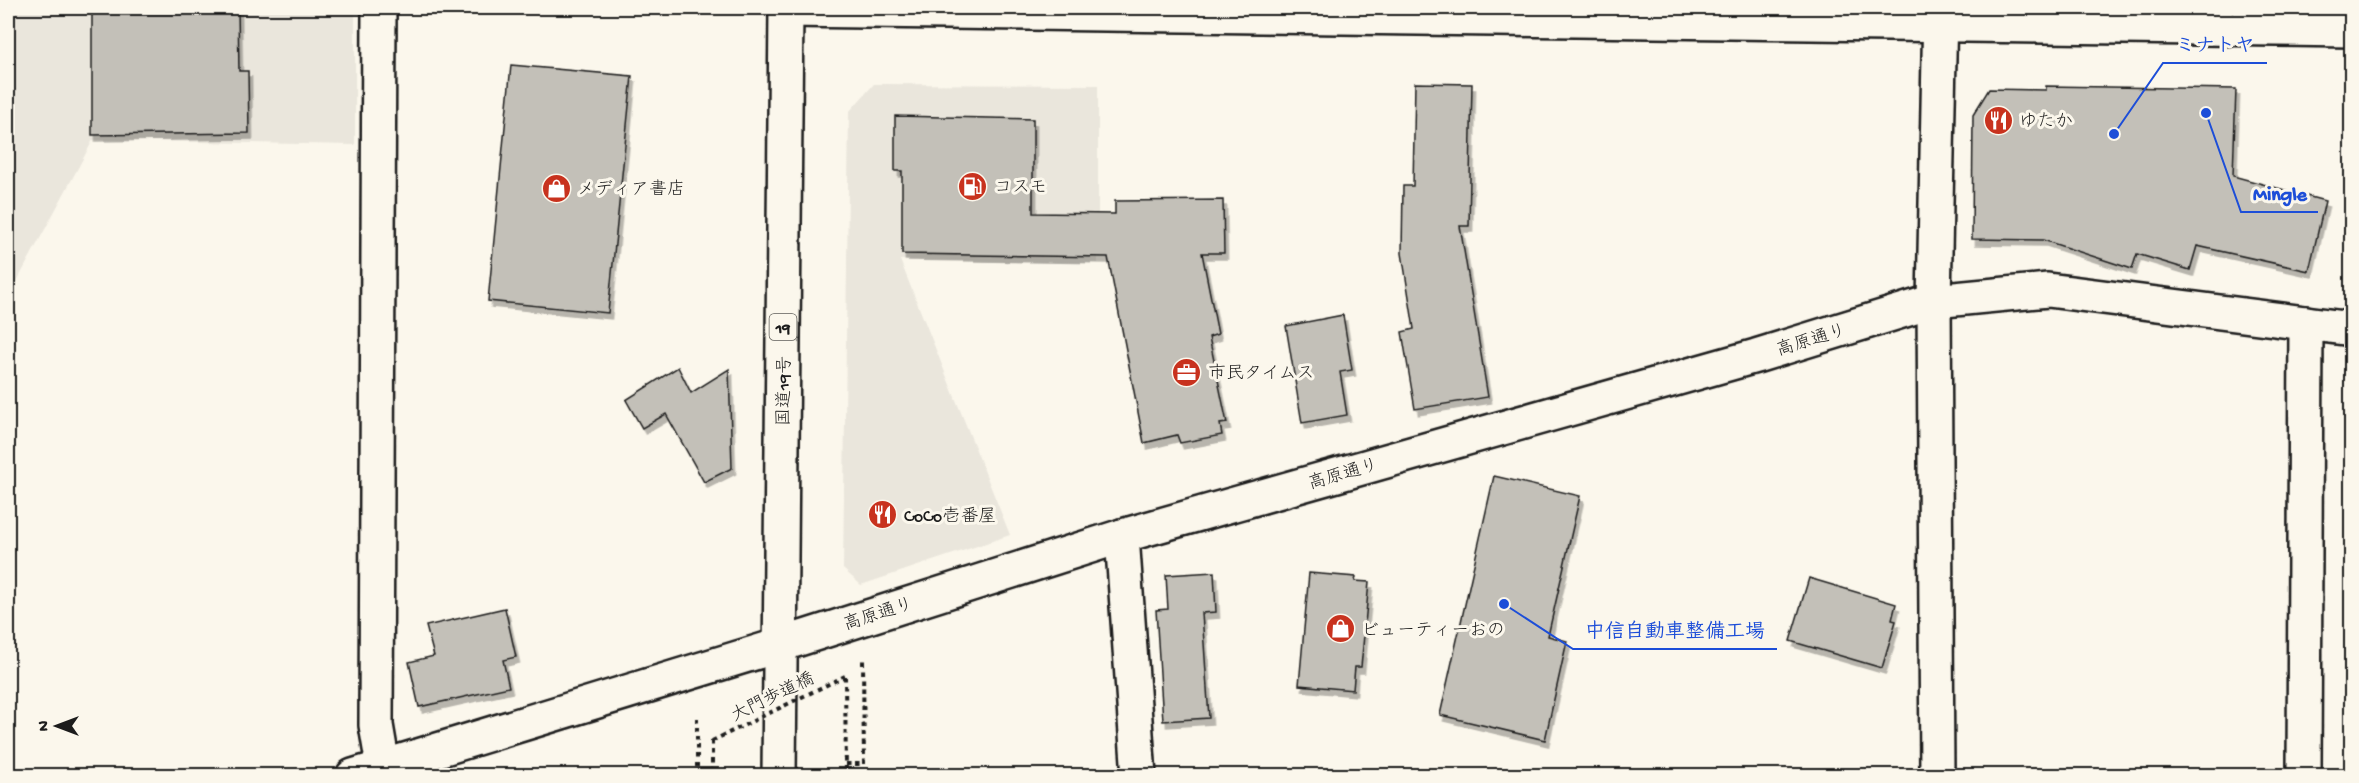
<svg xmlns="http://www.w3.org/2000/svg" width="2359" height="783" font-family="'Gochi Hand','Klee One',sans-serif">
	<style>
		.built { fill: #eae6dc }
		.building { fill: #c3c0b8; stroke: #1c1c1c; stroke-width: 1.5; filter: url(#shadow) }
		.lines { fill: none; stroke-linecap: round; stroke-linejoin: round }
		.minor-casing { stroke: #1c1c1c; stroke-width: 38 }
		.highway-casing { stroke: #1c1c1c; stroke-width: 38 }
		.path { stroke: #1c1c1c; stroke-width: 4; stroke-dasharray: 4.5 4.5; stroke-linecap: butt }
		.minor { stroke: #fbf7ec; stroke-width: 33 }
		.highway { stroke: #fbf7ec; stroke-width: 33 }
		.path-bridge { stroke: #1c1c1c; stroke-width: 4; stroke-dasharray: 4.5 4.5; stroke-linecap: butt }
		.labels { text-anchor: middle; stroke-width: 6; stroke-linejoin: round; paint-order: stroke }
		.shield { fill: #fbf7ec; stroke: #5f5e5a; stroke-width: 1.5 }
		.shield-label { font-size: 16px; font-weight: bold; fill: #1c1c1c }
		.poi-label { font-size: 18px; fill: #1c1c1c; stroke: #fbf7ec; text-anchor: start }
		.street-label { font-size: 18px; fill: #1c1c1c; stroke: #fbf7ec }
		.leader { fill: none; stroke: #1d4ed8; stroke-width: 2 }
		.callout-dot { fill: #1d4ed8; stroke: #fbf7ec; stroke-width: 2 }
		.callout-label { font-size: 20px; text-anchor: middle; font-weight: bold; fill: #1d4ed8; stroke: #fbf7ec; stroke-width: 6; stroke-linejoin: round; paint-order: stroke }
	</style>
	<defs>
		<filter id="shadow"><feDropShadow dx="3.5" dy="6" stdDeviation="0" flood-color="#0004"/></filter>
	</defs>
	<rect width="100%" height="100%" fill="#fbf7ec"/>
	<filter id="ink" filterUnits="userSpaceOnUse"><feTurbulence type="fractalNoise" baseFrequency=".0167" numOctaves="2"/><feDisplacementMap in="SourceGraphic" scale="12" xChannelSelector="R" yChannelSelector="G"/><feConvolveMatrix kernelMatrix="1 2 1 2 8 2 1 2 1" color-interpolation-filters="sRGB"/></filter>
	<g filter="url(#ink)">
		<g class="built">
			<polygon points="8,8 355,8 355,145 93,140 8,298"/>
			<polygon points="874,84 1098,85 1098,263 900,260 1010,535 861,585 843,569 849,112"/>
		</g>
		<g class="building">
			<polygon points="92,8 238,8 239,71 248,71 249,133 92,135"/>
			<polygon points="511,65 632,76 608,313 488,301"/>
			<polygon points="1415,83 1472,84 1469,226 1460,226 1488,397 1415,409 1402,332 1414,329 1402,253 1403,186 1413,186"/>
			<polygon points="2046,86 2236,89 2233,176 2325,201 2309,271 2197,246 2190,270 2137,254 2132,269 2043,240 1972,239 1973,115 1989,89 2046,90"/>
			<polygon points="895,116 1033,119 1033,213 1115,214 1115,201 1223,200 1224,253 1202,253 1218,334 1209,337 1227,423 1220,424 1222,435 1180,443 1177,435 1144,443 1108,257 902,254 902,171 895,171"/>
			<polygon points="1343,315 1352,370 1340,372 1347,415 1302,423 1286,326"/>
			<polygon points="678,367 691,393 729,369 732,468 704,482 666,414 642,428 626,400"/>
			<polygon points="1494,476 1580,496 1548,636 1567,641 1545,740 1440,715"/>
			<polygon points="1214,572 1216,612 1202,613 1209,718 1163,721 1156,610 1168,609 1166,575"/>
			<polygon points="1309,573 1356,577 1355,581 1369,582 1361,667 1355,667 1353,690 1299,685"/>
			<polygon points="1809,578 1896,604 1892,620 1896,621 1882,668 1790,641"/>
			<polygon points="505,608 516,657 503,660 509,687 419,707 409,662 434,656 426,626"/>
		</g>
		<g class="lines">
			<defs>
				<g id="minor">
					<polyline points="379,8 376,725 383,766"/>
					<polyline points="786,10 2352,30"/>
					<polyline points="1122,536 1139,776"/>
					<polyline points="353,776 780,645 1122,536 1756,356 1934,301 2048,290 2352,329"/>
					<polyline points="1937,776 1934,301 1940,8"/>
					<polyline points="2304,776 2306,323"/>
				</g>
				<polyline id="highway" points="779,776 786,8"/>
			</defs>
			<use href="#minor" class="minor-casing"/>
			<use href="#highway" class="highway-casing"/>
			<g class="path">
				<polyline points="845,676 846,776"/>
				<polyline points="697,718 697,776"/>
				<polyline points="712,741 712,776"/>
				<polyline points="846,764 864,764 863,660"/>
			</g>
			<use href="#minor" class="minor"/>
			<use href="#highway" class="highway"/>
			<polyline class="path-bridge" points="712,741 845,676"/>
		</g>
	</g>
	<defs>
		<symbol id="restaurant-disc" viewBox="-11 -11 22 22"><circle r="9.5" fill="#c8321e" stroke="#fbf7ec"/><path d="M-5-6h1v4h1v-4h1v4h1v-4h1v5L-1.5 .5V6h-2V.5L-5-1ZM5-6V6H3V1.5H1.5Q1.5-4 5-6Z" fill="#fff"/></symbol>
		<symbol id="fuel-disc" viewBox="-11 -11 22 22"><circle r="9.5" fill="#c8321e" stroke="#fbf7ec"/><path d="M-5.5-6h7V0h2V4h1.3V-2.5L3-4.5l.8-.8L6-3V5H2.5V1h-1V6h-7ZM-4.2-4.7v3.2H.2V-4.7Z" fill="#fff"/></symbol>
		<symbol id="shop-disc" viewBox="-11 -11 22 22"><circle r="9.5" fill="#c8321e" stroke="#fbf7ec"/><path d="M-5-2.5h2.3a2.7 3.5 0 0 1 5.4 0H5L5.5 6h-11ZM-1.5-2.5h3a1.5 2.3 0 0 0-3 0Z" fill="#fff"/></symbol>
		<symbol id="office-disc" viewBox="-11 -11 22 22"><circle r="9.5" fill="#c8321e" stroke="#fbf7ec"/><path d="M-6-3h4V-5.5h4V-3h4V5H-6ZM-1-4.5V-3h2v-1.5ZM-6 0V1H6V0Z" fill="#fff"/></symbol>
	</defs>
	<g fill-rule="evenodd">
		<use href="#restaurant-disc" x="1982" y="104" width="33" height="33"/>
		<use href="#fuel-disc" x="956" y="170" width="33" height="33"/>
		<use href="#shop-disc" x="540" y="172" width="33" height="33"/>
		<use href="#office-disc" x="1170" y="356" width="33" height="33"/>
		<use href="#restaurant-disc" x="866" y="498" width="33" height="33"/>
		<use href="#shop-disc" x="1324" y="612" width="33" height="33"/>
	</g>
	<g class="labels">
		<rect class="shield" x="769.5" y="314" width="27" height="26" rx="4.5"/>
		<g class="shield-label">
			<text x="783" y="333">19</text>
		</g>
		<g class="poi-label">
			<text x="2019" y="126">ゆたか</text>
			<text x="994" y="192">コスモ</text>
			<text x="577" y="194">メディア書店</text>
			<text x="1208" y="378">市民タイムス</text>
			<text x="904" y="521">CoCo壱番屋</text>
			<text x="1361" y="635">ビューティーおの</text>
		</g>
		<g class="street-label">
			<text transform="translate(1811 339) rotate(-17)" y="6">高原通り</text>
			<text transform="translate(783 391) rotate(-89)" y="6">国道19号</text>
			<text transform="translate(1343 473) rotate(-16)" y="6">高原通り</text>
			<text transform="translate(878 613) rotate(-18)" y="6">高原通り</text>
			<text transform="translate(772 696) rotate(-26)" y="6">大門歩道橋</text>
		</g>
	</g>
	<path class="leader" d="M2114 134L2163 63H2267M2206 113L2241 212H2318M1504 604L1573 649H1777"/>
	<g class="callout-dot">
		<circle cx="2114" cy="134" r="6"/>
		<circle cx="2206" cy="113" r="6"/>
		<circle cx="1504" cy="604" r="6"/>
	</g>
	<g class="callout-label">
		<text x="2215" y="51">ミナトヤ</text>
		<text x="2280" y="200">Mingle</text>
		<text x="1675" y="637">中信自動車整備工場</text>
	</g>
	<rect width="2359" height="783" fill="none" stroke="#fbf7ec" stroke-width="30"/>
	<rect x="15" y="15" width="2329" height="753" fill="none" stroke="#1c1c1c" stroke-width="2" filter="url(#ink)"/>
	<g transform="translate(57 726) rotate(270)" stroke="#fbf7ec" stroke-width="4.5" paint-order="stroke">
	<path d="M0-4.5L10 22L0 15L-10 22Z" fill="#1c1c1c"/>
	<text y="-9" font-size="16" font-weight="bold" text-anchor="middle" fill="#1c1c1c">N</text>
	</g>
</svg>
